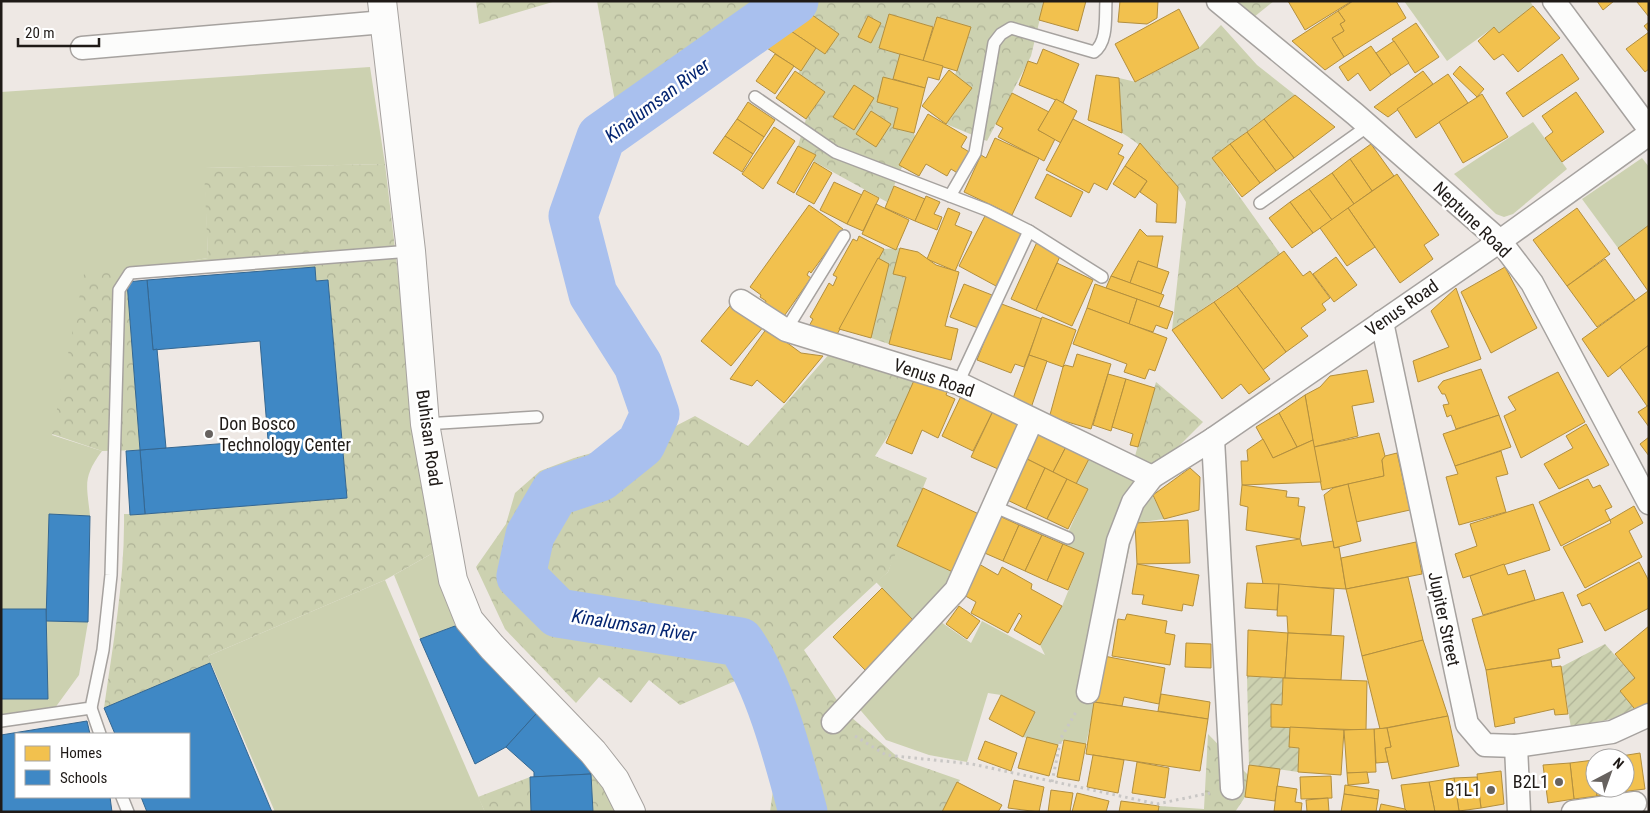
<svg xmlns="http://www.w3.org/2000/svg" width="1650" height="813" font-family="'Roboto Condensed',sans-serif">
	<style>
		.grass { fill: #ccd1b0 }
		.forest { fill: url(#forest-crowns) }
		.garden { fill: url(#garden-furrows) }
		.homes { fill: #f2c14e; stroke: #b38f3e }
		.schools { fill: #3f88c5; stroke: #356791 }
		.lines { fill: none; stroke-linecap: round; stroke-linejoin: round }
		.river { stroke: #a9c0ee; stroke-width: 49 }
		.lane-casing { stroke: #a6a29f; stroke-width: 14 }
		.street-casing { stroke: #a6a29f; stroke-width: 25 }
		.secondary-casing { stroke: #a6a29f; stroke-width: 30 }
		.path { stroke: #c9c7c5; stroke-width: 3; stroke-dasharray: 2.5 4; stroke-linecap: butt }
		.lane { stroke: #fcfcfb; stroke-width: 11 }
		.street { stroke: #fcfcfb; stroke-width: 22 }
		.secondary { stroke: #fcfcfb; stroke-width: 28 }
		.poi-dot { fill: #67625f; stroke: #fff; stroke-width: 2 }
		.labels { text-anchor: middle; stroke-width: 5; stroke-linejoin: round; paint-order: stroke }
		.street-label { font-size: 18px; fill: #1f1a17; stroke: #fff }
		.poi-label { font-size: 18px; fill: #1f1a17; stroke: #fff; text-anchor: end }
		.water-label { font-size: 19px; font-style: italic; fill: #052672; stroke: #fff }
	</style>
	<defs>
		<pattern id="forest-crowns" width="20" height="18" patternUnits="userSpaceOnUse" patternTransform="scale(1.25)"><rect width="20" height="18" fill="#ccd1b0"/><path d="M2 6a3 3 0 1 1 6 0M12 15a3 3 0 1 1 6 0" fill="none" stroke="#afb397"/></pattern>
		<pattern id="garden-furrows" width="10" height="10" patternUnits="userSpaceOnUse" patternTransform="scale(1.25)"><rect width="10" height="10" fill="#ccd1b0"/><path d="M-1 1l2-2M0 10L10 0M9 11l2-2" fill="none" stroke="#afb397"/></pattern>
	</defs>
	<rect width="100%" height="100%" fill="#eee8e4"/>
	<g class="grass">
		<polygon points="1404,1 1530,1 1533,6 1499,33 1494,27 1447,61"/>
		<path d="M370,67L385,164L205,168L208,258L126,271L52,435L102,451C82,478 87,485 90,516L49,515L46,609H1V92Z"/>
		<polygon points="1533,122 1567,169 1513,214 1504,217 1496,214 1454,174"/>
		<polygon points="1642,158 1649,167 1649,225 1618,248 1582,199"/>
		<polygon points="1092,453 1157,483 1153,496 1164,519 1135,523 1086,744 1064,740 1058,745 1023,737 1035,712 1001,695 988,693 967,762 929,755 886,740 856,705 941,622 971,643 982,621 1045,655 1040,645 1062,606 1084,553 1063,544 1087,490 1076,484"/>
		<polygon points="897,546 955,573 949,588 914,621 876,582 888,572"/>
		<polygon points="440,549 455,626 420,639 394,575"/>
		<polygon points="385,580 485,812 275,812 208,656"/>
		<polygon points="46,621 88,622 79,675 52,712 1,716 1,699 47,699"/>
	</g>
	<g class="forest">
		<polygon points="476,1 556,1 479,24"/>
		<polygon points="597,1 794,1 619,124"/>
		<polygon points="799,1 1042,1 1044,2 1031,56 987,141 946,124 972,88 955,75 971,27 937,17 933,27 889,14 879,48 900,54 893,79 883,78 877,102 898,108 893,128 914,133 915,137 887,202 813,161 816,155 798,146 806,119 825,92 798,73 816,48 825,54 839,34 794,22 789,16"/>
		<polygon points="1234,1 1274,1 1254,17"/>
		<path d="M1221,25L1257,65L1295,95L1212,158L1281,255L1172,330L1186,202C1171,175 1149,149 1122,133L1119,78L1136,82L1199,48Z"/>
		<path d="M385,164L412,391L420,477L440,549L385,580L208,656L212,664L104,708C113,644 125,579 124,514H145L347,498L328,280L316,281L314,267L127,278L140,450L102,451L52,434L85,269L126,271L208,258L204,168Z"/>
		<polygon points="900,248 894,274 906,277 889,344 871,338 878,258 884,249"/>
		<polygon points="831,352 924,380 875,456 927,478 888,572 804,650 844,711 900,759 960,780 942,812 770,812 775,776 761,711 742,678 680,705 649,680 631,703 599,677 576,703 505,629 476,567 506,524 515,493 540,471 574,458 620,445 641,444 695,416 748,446"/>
		<polygon points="1156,382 1203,422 1153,472 1133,463"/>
		<polygon points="1208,734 1248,775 1245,797 1235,812 1158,812 1159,806 1204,809"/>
		<polygon points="591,774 599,774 619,812 593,812"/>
		<polygon points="530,777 531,812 485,812 478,797"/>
	</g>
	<g class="garden">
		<polygon points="1605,644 1635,678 1620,691 1638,713 1571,728 1561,667"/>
		<polygon points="1247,676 1283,678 1282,705 1271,705 1271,727 1290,727 1289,747 1299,748 1298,772 1249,765"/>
	</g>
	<g class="homes">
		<polygon points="1086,1 1078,31 1039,20 1044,1"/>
		<polygon points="1120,1 1158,1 1157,18 1147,24 1118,22"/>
		<polygon points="1288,1 1352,1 1305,30"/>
		<polygon points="1353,1 1396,1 1406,18 1344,57 1332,38 1344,31 1340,24 1345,21 1338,11"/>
		<polygon points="1597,1 1614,1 1603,10"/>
		<polygon points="1649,1 1649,17 1637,2"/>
		<polygon points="1533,6 1560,38 1518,72 1503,54 1494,60 1478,41 1494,27 1499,33"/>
		<polygon points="1179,9 1199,48 1135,82 1115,44"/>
		<polygon points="1338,11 1345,21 1340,24 1344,31 1332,38 1344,57 1325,70 1292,41"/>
		<polygon points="808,12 839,34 825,54 785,27"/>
		<polygon points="889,14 933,27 923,61 879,48"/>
		<polygon points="868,16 881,23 871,43 858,37"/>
		<polygon points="937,17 971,27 957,71 923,61"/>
		<polygon points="1649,22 1649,69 1645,72 1626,49 1649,32 1644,26"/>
		<polygon points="1416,23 1439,57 1415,73 1392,39"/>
		<polygon points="785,27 816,48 801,71 764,46"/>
		<polygon points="1394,41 1409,63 1391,75 1376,53"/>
		<polygon points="1371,46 1391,75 1370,91 1358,73 1348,81 1339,67"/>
		<polygon points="1043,49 1079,64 1063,103 1019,85 1028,61 1037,64"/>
		<polygon points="775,54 794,66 775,94 756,81"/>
		<polygon points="900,54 943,66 939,80 928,77 925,88 893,79"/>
		<polygon points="1562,54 1579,79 1523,117 1506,93"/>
		<polygon points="1460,66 1484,89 1477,97 1453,74"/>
		<polygon points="949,70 972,88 946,124 922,106"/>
		<polygon points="795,71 825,92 806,119 776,98"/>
		<polygon points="1423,71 1433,84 1388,117 1374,107"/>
		<polygon points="1448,74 1468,103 1416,138 1397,109"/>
		<polygon points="1096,75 1119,78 1122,133 1088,120"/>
		<polygon points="883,77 925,88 914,133 893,128 898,108 877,102"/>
		<polygon points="854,85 874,98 854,130 833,117"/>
		<polygon points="1576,92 1604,132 1562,162 1545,138 1553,132 1542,116"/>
		<polygon points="1012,93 1049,112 1038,130 1055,139 1044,161 998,137 1003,128 996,124"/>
		<polygon points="1482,94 1508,137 1463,163 1439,122"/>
		<polygon points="1295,95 1335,127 1294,158 1264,119"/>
		<polygon points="1056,99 1077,111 1061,143 1038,130"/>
		<polygon points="748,102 775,120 764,137 737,119"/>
		<polygon points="871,111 891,124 876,147 856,134"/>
		<polygon points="928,114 967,137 961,147 971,153 959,174 951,169 947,176 926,164 919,176 899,165"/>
		<polygon points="737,119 764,137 753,154 725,136"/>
		<polygon points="1073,119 1123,145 1118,154 1124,157 1107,190 1094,183 1089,193 1046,170"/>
		<polygon points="1264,119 1294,158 1276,171 1247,132"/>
		<polygon points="774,127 795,141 763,189 742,174"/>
		<polygon points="1247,132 1276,171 1260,183 1230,144"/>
		<polygon points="725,136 753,154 742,172 713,153"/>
		<polygon points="995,138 1039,158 1012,215 964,192 981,155 986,158"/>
		<polygon points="1140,143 1178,187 1176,223 1156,222 1157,204 1140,192 1147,181 1125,166"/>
		<polygon points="1230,144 1260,183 1242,197 1212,158"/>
		<polygon points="1371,144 1394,176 1372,191 1350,159"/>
		<polygon points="798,146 816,155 794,193 777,183"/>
		<polygon points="1350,159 1372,191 1354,204 1332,173"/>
		<polygon points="814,162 832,173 814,204 796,194"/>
		<polygon points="1125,166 1147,181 1135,198 1113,184"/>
		<polygon points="1332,173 1354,204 1332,220 1309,189"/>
		<polygon points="1047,174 1083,192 1071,217 1035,198"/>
		<polygon points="1397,174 1439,235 1424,245 1433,259 1400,283 1348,208"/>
		<polygon points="834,182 862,195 847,224 820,210"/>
		<polygon points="894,186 925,199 915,221 885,208"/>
		<polygon points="1309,189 1332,220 1313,233 1290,202"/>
		<polygon points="864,190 879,198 863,231 847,224"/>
		<polygon points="926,196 940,202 934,214 942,217 937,230 915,221"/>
		<polygon points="1290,202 1313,233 1292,248 1269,218"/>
		<polygon points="876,204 909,220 896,250 862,234"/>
		<polygon points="809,205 843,229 811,273 809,271 807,275 811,278 782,319 765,304 766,301 760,297 761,295 750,287"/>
		<polygon points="948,208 960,213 955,225 972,232 955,271 927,259"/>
		<polygon points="1348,208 1375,247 1347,266 1320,228"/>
		<polygon points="1577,208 1610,254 1567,286 1533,240"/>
		<polygon points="986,214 1023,233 996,286 959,266"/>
		<polygon points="1649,225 1649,290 1648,291 1618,248"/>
		<polygon points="1140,229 1147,236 1163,236 1157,268 1138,261 1130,283 1111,276"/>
		<polygon points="859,236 884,249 835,338 809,326 813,319 810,317 829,283 833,286 837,277 833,275 853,239 857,241"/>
		<polygon points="1037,242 1061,254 1036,310 1011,299"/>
		<polygon points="900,248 918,252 936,265 959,272 945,326 958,329 951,360 889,344 906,277 893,274"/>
		<polygon points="1284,251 1303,276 1310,271 1330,298 1322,304 1326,310 1301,328 1308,336 1286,352 1237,286"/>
		<polygon points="1336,257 1357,285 1334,302 1313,274"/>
		<polygon points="878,258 889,264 871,338 839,329"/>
		<polygon points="1605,259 1635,300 1597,327 1567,286"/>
		<polygon points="1138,261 1169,272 1161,294 1130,283"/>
		<polygon points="1057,263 1093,280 1072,326 1036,310"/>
		<polygon points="1505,267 1537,328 1491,353 1461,292"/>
		<polygon points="1111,276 1164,295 1159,307 1106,288"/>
		<polygon points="964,284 992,295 978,328 950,317"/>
		<polygon points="1095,284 1137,299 1129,324 1087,308"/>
		<polygon points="1237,286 1286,352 1263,370 1214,302"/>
		<polygon points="1456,288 1481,359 1418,382 1413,361 1449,347 1431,311"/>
		<polygon points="1648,291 1649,345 1608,377 1582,339"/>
		<polygon points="1137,299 1173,312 1167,329 1156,325 1153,332 1129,324"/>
		<polygon points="734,301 764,326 731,366 701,341"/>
		<polygon points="1214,302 1270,379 1249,394 1241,384 1222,399 1172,330"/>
		<polygon points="999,303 1042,319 1024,367 1015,364 1011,373 977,360"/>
		<polygon points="1087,308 1167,338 1155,371 1149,369 1145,379 1124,372 1127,364 1073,344"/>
		<polygon points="1042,317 1076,330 1063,367 1029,355"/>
		<polygon points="767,328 801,353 823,356 784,403 757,380 752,386 730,379"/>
		<polygon points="1649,345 1649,405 1647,406 1620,367"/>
		<polygon points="1077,354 1111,364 1091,429 1061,420 1060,425 1048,422 1063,367 1065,365 1073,367"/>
		<polygon points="1029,355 1047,361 1031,408 1012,401"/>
		<polygon points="1481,369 1499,415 1456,429 1451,415 1447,417 1443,405 1449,404 1445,394 1442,394 1438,387 1443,381"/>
		<polygon points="1367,370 1374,402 1352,406 1358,436 1314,447 1305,395 1320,387 1330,376"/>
		<polygon points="1558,372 1585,422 1521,458 1504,416 1516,410 1508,397"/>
		<polygon points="1108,374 1126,379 1111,431 1093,425"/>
		<polygon points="916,376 949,387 946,395 955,399 938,438 922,430 912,454 886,443"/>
		<polygon points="1126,379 1155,388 1138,447 1130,445 1133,434 1112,427"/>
		<polygon points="962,394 994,409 973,451 942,436"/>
		<polygon points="1305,395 1313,440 1297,447 1279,413"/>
		<polygon points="1649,405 1649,427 1638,412"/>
		<polygon points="994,409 1019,421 998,469 971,457"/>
		<polygon points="1279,413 1297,447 1273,458 1256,427"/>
		<polygon points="1499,415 1511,447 1455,466 1443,434"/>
		<polygon points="1586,424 1609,465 1559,489 1544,464 1573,448 1566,436"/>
		<polygon points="1041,427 1069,441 1053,472 1025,458"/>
		<polygon points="1379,433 1385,456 1382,460 1384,476 1322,490 1314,447"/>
		<polygon points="1649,437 1649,456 1640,444"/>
		<polygon points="1263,439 1273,458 1313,440 1321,482 1242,485 1241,461 1248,461 1247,450"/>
		<polygon points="1069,441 1092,453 1076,484 1053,472"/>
		<polygon points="1501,451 1508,474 1496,477 1506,512 1459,525 1446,477 1458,474 1455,466"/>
		<polygon points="1397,453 1410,510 1356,522 1348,484 1384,476 1382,460 1385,456"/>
		<polygon points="1025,458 1045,468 1026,509 1003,498"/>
		<polygon points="1045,468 1067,479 1047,519 1026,509"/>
		<polygon points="1190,468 1200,477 1199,510 1164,519 1153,495"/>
		<polygon points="1067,479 1088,489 1068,529 1047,519"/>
		<polygon points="1588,479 1593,488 1600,485 1612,507 1605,510 1610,520 1561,546 1539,502"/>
		<polygon points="1348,484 1361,541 1334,548 1324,495 1333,488"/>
		<polygon points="1242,485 1287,491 1286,497 1299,498 1298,506 1305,507 1300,539 1246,530 1248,507 1240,505"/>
		<polygon points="923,488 981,515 955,573 897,546"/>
		<polygon points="1533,504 1550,550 1463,578 1455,554 1477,546 1470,524"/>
		<polygon points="1634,506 1643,523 1629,531 1642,557 1585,588 1563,547 1611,523 1610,520"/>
		<polygon points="997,515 1019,525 1003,561 980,551"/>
		<polygon points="1188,520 1190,563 1137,564 1135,523"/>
		<polygon points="1019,525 1042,535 1025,571 1003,561"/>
		<polygon points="1042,535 1063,544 1047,581 1025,571"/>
		<polygon points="1300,539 1302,546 1333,541 1334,548 1339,547 1346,589 1263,584 1256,546"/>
		<polygon points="1416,542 1422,574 1346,589 1341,558"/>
		<polygon points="1063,544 1084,553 1068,590 1047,581"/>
		<polygon points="1639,562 1649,581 1649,608 1605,631 1590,603 1582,606 1577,595"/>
		<polygon points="979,564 998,575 1002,567 1032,584 1031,589 1062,606 1040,645 1014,630 1022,616 1019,613 1008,633 971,613 976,602 962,594"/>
		<polygon points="1137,564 1199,575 1193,606 1183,604 1182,611 1142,604 1144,595 1132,594"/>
		<polygon points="1504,564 1508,575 1525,570 1535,600 1483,615 1470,576"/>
		<polygon points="1408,577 1423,640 1362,656 1346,589"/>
		<polygon points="1247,583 1279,584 1277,610 1245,608"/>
		<polygon points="1279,584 1334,589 1331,635 1288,633 1287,616 1277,616"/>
		<polygon points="882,588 914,621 865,670 833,637"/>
		<polygon points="1563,592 1583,642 1558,649 1560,658 1486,670 1472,619"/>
		<polygon points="959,606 980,621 967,639 946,624"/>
		<polygon points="1127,614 1167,621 1165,633 1175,635 1170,665 1112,656 1118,619 1125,620"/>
		<polygon points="1649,626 1649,705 1638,713 1620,691 1635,678 1615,654"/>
		<polygon points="1248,630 1288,633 1285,678 1247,676"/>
		<polygon points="1288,633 1344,636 1341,680 1285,678"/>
		<polygon points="1423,640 1448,716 1380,729 1362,656"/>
		<polygon points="1186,643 1211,644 1211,668 1185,667"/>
		<polygon points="1104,656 1165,668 1159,704 1124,697 1122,706 1094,702"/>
		<polygon points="1551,660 1552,667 1561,666 1568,714 1555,715 1554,709 1514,718 1515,723 1495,727 1486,670"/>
		<polygon points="1283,678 1367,681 1366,730 1271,727 1271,704 1282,705"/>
		<polygon points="1161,694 1210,702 1208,719 1158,711"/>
		<polygon points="1001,695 1035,712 1023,737 989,719"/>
		<polygon points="1094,702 1208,719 1200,771 1086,754"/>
		<polygon points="1448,716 1459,766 1392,779 1385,748 1391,747 1387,728"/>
		<polygon points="1290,727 1344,730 1341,775 1298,772 1299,748 1289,747"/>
		<polygon points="1387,728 1391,747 1385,748 1388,762 1376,763 1374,729"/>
		<polygon points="1374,729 1376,772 1347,773 1344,730"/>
		<polygon points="1027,737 1058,745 1049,776 1018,768"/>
		<polygon points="1064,740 1086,744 1079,781 1057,777"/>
		<polygon points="985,741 1017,753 1011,771 978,759"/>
		<polygon points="1640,753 1645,789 1621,792 1620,788 1625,788 1625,758 1615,757"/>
		<polygon points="1093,755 1124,760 1118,793 1087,787"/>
		<polygon points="1594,760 1597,796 1574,799 1570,763"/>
		<polygon points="1137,762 1169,768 1165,798 1132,793"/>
		<polygon points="1570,763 1574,799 1548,803 1543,765"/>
		<polygon points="1249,765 1280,769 1275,801 1245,797"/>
		<polygon points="1501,771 1504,804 1481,808 1477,774"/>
		<polygon points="1367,772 1369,783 1348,785 1347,773"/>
		<polygon points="1331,776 1332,798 1301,799 1300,777"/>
		<polygon points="1477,777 1481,808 1459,811 1454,778"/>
		<polygon points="1454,778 1459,811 1435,812 1429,782"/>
		<polygon points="1014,780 1044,787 1039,812 1008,808"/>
		<polygon points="957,782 1002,805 998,812 942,812"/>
		<polygon points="1429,782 1435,812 1408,812 1405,809 1401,785"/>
		<polygon points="1345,785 1379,790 1378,799 1344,794"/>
		<polygon points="1277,786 1297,789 1295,802 1302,803 1301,812 1274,812"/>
		<polygon points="1596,788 1620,788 1621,792 1597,796"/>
		<polygon points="1051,790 1073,793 1070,812 1048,812"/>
		<polygon points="1077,793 1109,801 1106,812 1072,812"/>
		<polygon points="1344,794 1378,799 1376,812 1341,812"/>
		<polygon points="1328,798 1329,812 1307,812 1306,800"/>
		<polygon points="1121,801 1159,806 1158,812 1119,812"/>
		<polygon points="1381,804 1405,809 1408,812 1379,812"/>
	</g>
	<g class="schools">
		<polygon points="315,267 316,281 328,280 347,498 145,514 140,450 268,440 260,341 153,350 147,280"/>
		<polygon points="147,280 153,350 157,349 166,448 140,450 127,282"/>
		<polygon points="140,450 145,514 130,515 126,451"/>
		<polygon points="49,514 90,516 88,622 46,621"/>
		<polygon points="1,609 46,609 48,699 1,699"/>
		<polygon points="455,626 536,714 506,747 475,764 420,639"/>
		<polygon points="210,663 272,812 147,812 141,797 189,797 189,734 115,734 104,708"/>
		<polygon points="536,714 581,756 591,774 534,777 534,772 506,747"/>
		<polygon points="87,721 90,734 16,734 16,797 110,797 112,812 1,812 1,735"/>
		<polygon points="591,774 593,812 531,812 530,777"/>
	</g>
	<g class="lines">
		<path class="river" d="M794,1L601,137L573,216L593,294L638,365L655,414L641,444L600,477L555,492L530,535L521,576L558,613L740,642C770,685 789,760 803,812"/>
		<defs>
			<g id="lane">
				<polyline points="755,97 835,152 987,210 1029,231 1102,277"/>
				<path d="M950,196L975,153L994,43L1001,34L1011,28L1094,52C1108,42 1105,18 1106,1"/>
				<polyline points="1260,203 1368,126"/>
				<polyline points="786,330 844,236"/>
				<polyline points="958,383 1029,231"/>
				<polyline points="425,424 537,417"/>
				<polyline points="993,506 1068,538"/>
				<polyline points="91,708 100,734"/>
				<polyline points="1,721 91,708 103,650 111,575 119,290 130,273 411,251"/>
				<polyline points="122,797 128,812"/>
			</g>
			<g id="street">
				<polyline points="1218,1 1355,114 1500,241 1532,283 1649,503"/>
				<polyline points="1554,1 1649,129"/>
				<polyline points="82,48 384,22"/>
				<polyline points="741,301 786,330 958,383 1152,477"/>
				<polyline points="1382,322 1467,724 1485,745 1516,746 1612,732 1649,715"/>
				<polyline points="1213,439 1232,788"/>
				<polyline points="1088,692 1118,541 1133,502 1152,477 1213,439 1500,241 1649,134"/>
				<polyline points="833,722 956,590 1032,420"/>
				<polyline points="1516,746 1519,812"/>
				<polyline points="1573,812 1635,803"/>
			</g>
			<polyline id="secondary" points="382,1 411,251 425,424 453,580 469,620 492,647 593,752 615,780 631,812"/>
		</defs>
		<use href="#lane" class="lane-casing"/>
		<use href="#street" class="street-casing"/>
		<use href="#secondary" class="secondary-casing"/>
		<g class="path">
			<polyline points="855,736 886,755 972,764 1157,804 1210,793"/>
			<polyline points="1052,782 1061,738 1076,712"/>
		</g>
		<use href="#lane" class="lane"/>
		<use href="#street" class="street"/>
		<use href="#secondary" class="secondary"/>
	</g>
	<g class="poi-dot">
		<circle cx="209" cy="434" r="5"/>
		<circle cx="1559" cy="782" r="5"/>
		<circle cx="1491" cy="790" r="5"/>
	</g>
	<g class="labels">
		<g class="street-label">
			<text transform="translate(1472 220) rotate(44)" y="6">Neptune Road</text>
			<text transform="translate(1402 308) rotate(-35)" y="6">Venus Road</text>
			<text transform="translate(934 378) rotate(19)" y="6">Venus Road</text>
			<text transform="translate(429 438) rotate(82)" y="6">Buhisan Road</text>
			<text transform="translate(1444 619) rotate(78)" y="6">Jupiter Street</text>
		</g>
		<g class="poi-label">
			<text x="219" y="430" text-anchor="start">Don Bosco<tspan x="219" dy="21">Technology Center</tspan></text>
			<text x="1549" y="788">B2L1</text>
			<text x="1481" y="796">B1L1</text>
		</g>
		<g class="water-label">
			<text transform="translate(657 100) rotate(-37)" y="7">Kinalumsan River</text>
			<text transform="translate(634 625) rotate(9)" y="7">Kinalumsan River</text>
		</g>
	</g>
	<rect width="1650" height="813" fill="none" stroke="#1f1a17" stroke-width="5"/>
	<rect x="15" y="733" width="175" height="65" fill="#ffffff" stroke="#a5a3a2"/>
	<rect x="25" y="746" width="25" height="15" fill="#f2c14e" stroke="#a5a3a2"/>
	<text x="60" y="758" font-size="15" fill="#1f1a17">Homes</text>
	<rect x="25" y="770" width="25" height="15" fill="#3f88c5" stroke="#a5a3a2"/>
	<text x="60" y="783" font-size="15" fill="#1f1a17">Schools</text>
	<g transform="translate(1610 773) rotate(41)"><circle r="24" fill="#ffffff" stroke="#a5a3a2"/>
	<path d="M0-4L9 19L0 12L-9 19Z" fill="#67625f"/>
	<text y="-8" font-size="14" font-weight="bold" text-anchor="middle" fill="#1f1a17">N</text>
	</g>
	<path d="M18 38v8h81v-8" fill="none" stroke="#1f1a17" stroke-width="2.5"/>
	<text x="25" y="38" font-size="15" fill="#1f1a17" stroke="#ffffff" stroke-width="4" paint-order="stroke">20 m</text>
</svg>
